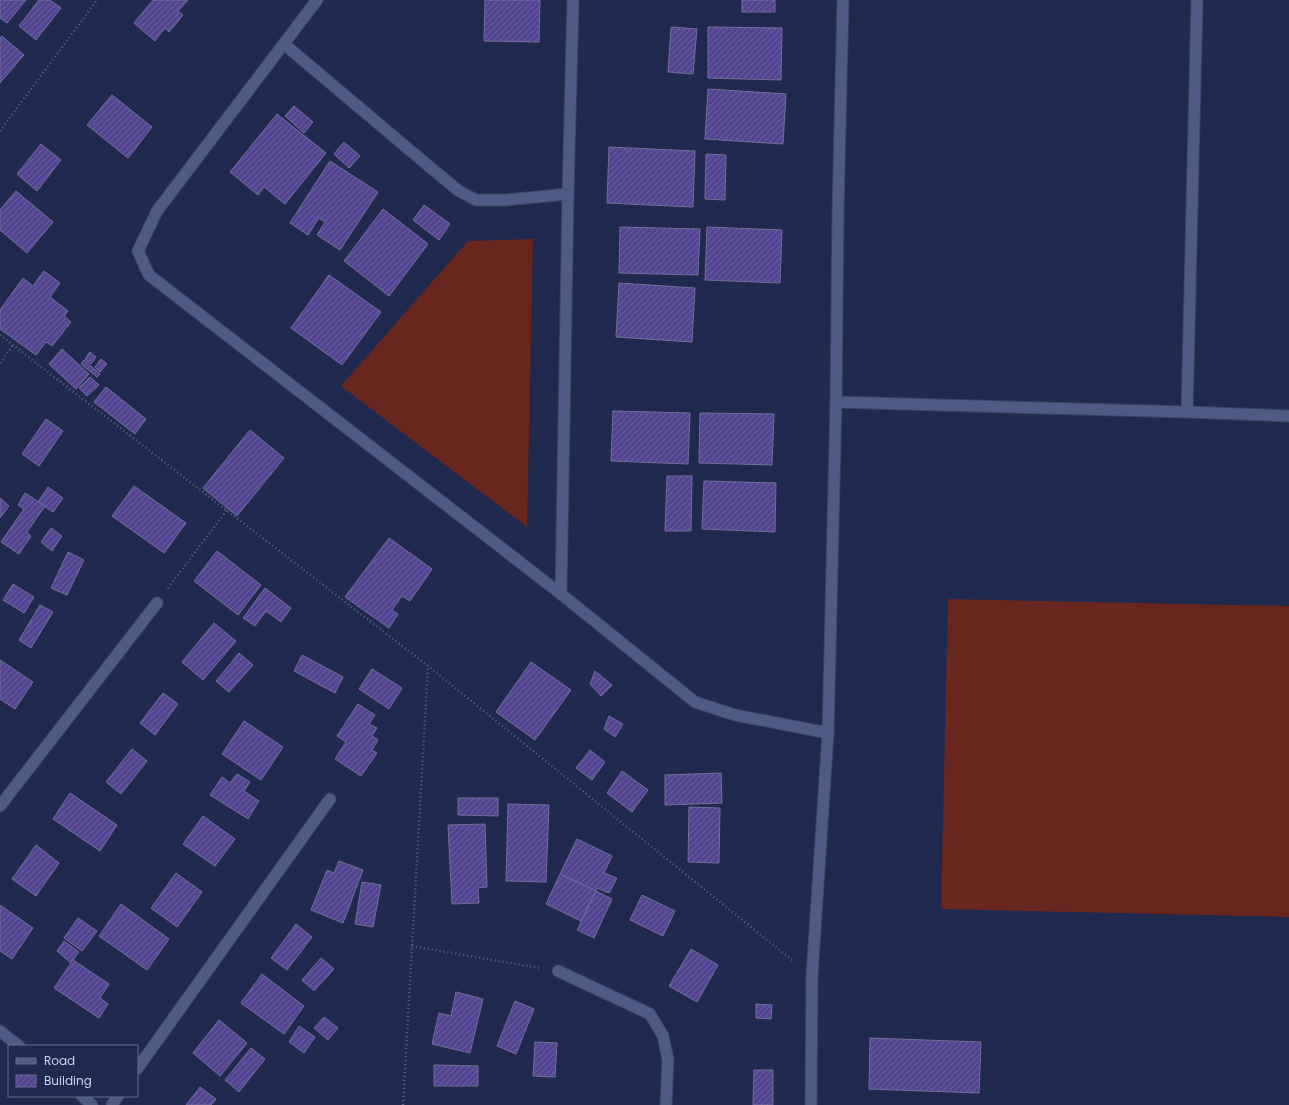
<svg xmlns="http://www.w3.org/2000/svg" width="1289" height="1105" font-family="Poppins,sans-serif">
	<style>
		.grass { fill: #69261e }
		.building { fill: url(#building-hatch); stroke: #736e9b }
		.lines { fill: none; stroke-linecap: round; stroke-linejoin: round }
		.minor-casing { stroke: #3b4463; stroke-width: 13 }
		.path { stroke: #5a6484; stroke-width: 2.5; stroke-dasharray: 1 3; stroke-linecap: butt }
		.minor { stroke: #4e5c85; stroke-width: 11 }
	</style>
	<defs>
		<pattern id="building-hatch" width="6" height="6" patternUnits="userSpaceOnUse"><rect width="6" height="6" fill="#534592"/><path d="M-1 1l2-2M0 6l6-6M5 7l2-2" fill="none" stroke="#6a5fa1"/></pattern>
	</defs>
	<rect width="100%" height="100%" fill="#1f2a4e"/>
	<g class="grass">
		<polygon points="533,239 527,527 341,386 468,241"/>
		<polygon points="948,599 1289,606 1289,917 941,909"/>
	</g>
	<g class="building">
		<polygon points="0,0 26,0 7,23 0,18"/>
		<polygon points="39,0 50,0 61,8 36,40 19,26"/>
		<polygon points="153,0 188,0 178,11 183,15 169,32 165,28 155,41 134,23"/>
		<polygon points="485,0 540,0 539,42 484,41"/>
		<rect x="742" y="0" width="33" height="12"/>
		<polygon points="671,27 697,29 693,74 668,72"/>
		<polygon points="708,27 782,28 781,80 708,78"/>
		<polygon points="2,36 24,55 0,83 0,38"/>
		<polygon points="708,89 786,94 783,144 705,139"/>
		<polygon points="112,95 152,127 128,158 87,125"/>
		<polygon points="294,106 313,122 304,133 285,116"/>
		<polygon points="277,114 326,153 285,204 264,187 258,195 230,172"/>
		<polygon points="344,142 360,156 349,168 334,154"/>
		<polygon points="41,144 61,160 37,191 17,174"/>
		<polygon points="609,147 695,151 693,207 607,203"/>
		<polygon points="706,154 726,155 725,200 705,199"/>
		<polygon points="330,161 378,192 340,250 317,235 325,222 319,218 308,235 290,223"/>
		<polygon points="16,191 53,222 27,253 0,230 0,210"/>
		<polygon points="424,205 450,224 439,240 413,220"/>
		<polygon points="383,209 428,244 389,296 344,261"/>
		<polygon points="620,227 700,229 698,275 619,273"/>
		<polygon points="707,227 782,230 780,283 705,280"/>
		<polygon points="44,271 60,283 50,297 68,311 64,316 71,322 52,346 46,342 36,355 0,329 0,310 23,278 33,286"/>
		<polygon points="329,275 381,312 342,365 291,328"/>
		<polygon points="619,283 695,288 692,342 616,337"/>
		<polygon points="62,349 89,374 76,389 49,364"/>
		<polygon points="90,352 96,357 91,364 85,359"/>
		<polygon points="101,359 107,364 100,372 95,367"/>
		<polygon points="84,360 100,374 97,377 81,364"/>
		<polygon points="90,377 99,385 87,396 79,388"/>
		<polygon points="106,387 146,419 135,434 94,402"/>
		<polygon points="613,411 690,413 688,464 611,461"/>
		<polygon points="700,413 774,414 772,465 699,463"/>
		<polygon points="46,419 63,431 39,466 22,454"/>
		<polygon points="250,430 284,458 237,516 203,488"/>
		<polygon points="667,476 692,476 691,531 665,531"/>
		<polygon points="704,481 776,483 775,532 702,529"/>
		<polygon points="134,486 186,523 164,553 112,516"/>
		<polygon points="48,487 63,498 53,512 38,502"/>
		<polygon points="25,493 45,506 27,532 31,536 19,554 1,542 24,509 18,505"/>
		<polygon points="0,498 9,506 0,518"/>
		<polygon points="51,528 62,536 52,551 41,542"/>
		<polygon points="389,538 432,569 410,601 402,596 392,610 398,614 389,628 345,597"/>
		<polygon points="217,551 261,585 238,615 194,581"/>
		<polygon points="68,552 84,560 67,595 51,588"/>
		<polygon points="13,584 34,597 24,613 3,600"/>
		<polygon points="265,588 291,608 281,622 266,611 255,626 243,618"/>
		<polygon points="40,605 53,612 31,648 19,640"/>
		<polygon points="214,623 236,641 203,680 182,662"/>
		<polygon points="239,653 253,665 229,692 216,681"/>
		<polygon points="302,655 343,677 335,693 294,671"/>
		<polygon points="0,660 33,682 15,709 0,699"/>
		<polygon points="531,662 571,690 535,740 496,712"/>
		<polygon points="372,669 402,688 389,709 359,689"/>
		<polygon points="595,671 612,685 601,696 590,684"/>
		<polygon points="163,693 178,704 155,735 140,723"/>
		<polygon points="358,704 375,715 369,724 377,728 372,736 378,740 372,750 377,753 361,776 335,759 346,742 337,736"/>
		<polygon points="609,716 623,724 615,737 604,729"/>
		<polygon points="244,721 283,747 261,780 222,754"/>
		<polygon points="132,749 147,761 121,794 106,782"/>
		<polygon points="590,750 605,762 592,780 576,768"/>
		<polygon points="622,771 648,790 632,812 607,793"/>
		<polygon points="721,773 722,803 665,805 665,775"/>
		<polygon points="237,774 250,782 244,791 259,801 248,819 210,795 222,777 230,783"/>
		<polygon points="70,793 117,825 100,851 53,819"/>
		<polygon points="458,798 498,798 498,816 458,815"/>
		<polygon points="508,804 549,805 546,882 506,881"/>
		<polygon points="689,807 720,808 719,863 688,862"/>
		<polygon points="203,816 235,839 215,866 183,844"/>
		<polygon points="485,824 487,887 478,888 479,903 452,904 448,825"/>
		<polygon points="577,839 612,856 604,873 617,878 609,893 597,888 596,891 560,874"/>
		<polygon points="36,845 59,863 36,896 12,879"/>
		<polygon points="339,861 363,870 343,923 311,910 327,870 334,873"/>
		<polygon points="176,873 202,892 177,927 151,908"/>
		<polygon points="560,874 596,891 581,921 546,904"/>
		<polygon points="362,882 381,885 373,927 355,924"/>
		<polygon points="596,891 612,899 594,938 577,930"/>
		<polygon points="642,895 675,911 663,936 630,920"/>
		<polygon points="121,904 169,939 147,970 99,936"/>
		<polygon points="0,905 33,928 12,959 0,951"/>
		<polygon points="78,918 97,931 82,951 64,938"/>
		<polygon points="296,924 312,937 287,970 271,958"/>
		<polygon points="64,941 79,952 73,960 109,984 100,998 108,1004 99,1018 54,988 71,963 57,951"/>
		<polygon points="691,949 718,965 697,1002 669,986"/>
		<polygon points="321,958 334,969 314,991 302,980"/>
		<polygon points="262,974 304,1006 284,1034 241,1003"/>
		<polygon points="456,992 483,999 470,1053 432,1044 439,1013 451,1016"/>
		<polygon points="515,1001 534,1009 516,1054 497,1046"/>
		<polygon points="756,1004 772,1005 771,1019 756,1018"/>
		<polygon points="324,1017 338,1028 328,1040 314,1028"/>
		<polygon points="219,1020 247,1043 220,1076 193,1053"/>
		<polygon points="299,1026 315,1037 304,1053 289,1042"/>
		<polygon points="870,1038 981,1042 979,1093 869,1089"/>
		<polygon points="535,1042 557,1043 555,1077 533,1076"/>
		<polygon points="251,1048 265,1059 239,1092 225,1080"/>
		<polygon points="434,1065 478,1066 478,1086 434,1086"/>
		<polygon points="754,1070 773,1070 773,1105 753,1105"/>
		<polygon points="200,1087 216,1099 211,1105 186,1105"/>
	</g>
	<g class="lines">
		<defs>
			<g id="minor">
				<polyline points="317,0 157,211 138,251 149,275 561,594 695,702 735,715 828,733"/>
				<polyline points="284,44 431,168 459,191 476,200 506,200 568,194"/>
				<polyline points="836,402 1187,412 1289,416"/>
				<polyline points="1187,412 1197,0"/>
				<polyline points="561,594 568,194 573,0"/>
				<polyline points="0,806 157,603"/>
				<polyline points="558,971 650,1014 663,1036 668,1060 666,1105"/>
				<polyline points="0,1031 19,1046"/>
				<polyline points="137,1069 330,799"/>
				<polyline points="82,1096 92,1105"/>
				<polyline points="112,1105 118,1096"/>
				<polyline points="811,1105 812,976 828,733 836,402 838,211 843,0"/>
			</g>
		</defs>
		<use href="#minor" class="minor-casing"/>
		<g class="path">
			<polyline points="0,131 97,0"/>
			<polyline points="0,335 428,666 793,961"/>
			<polyline points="0,363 13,345"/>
			<polyline points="168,588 227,510"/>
			<polyline points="412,946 539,968"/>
			<polyline points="403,1105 428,666"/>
		</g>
		<use href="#minor" class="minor"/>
	</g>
	<rect x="8" y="1045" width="130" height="52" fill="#1f2a4e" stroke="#646e8d"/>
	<rect x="16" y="1058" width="20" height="6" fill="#4e5c85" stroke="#646e8d"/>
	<text x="44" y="1065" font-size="12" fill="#cbd4eb">Road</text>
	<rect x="16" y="1075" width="20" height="12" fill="url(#building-hatch)" stroke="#646e8d"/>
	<text x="44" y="1085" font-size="12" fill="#cbd4eb">Building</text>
</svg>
